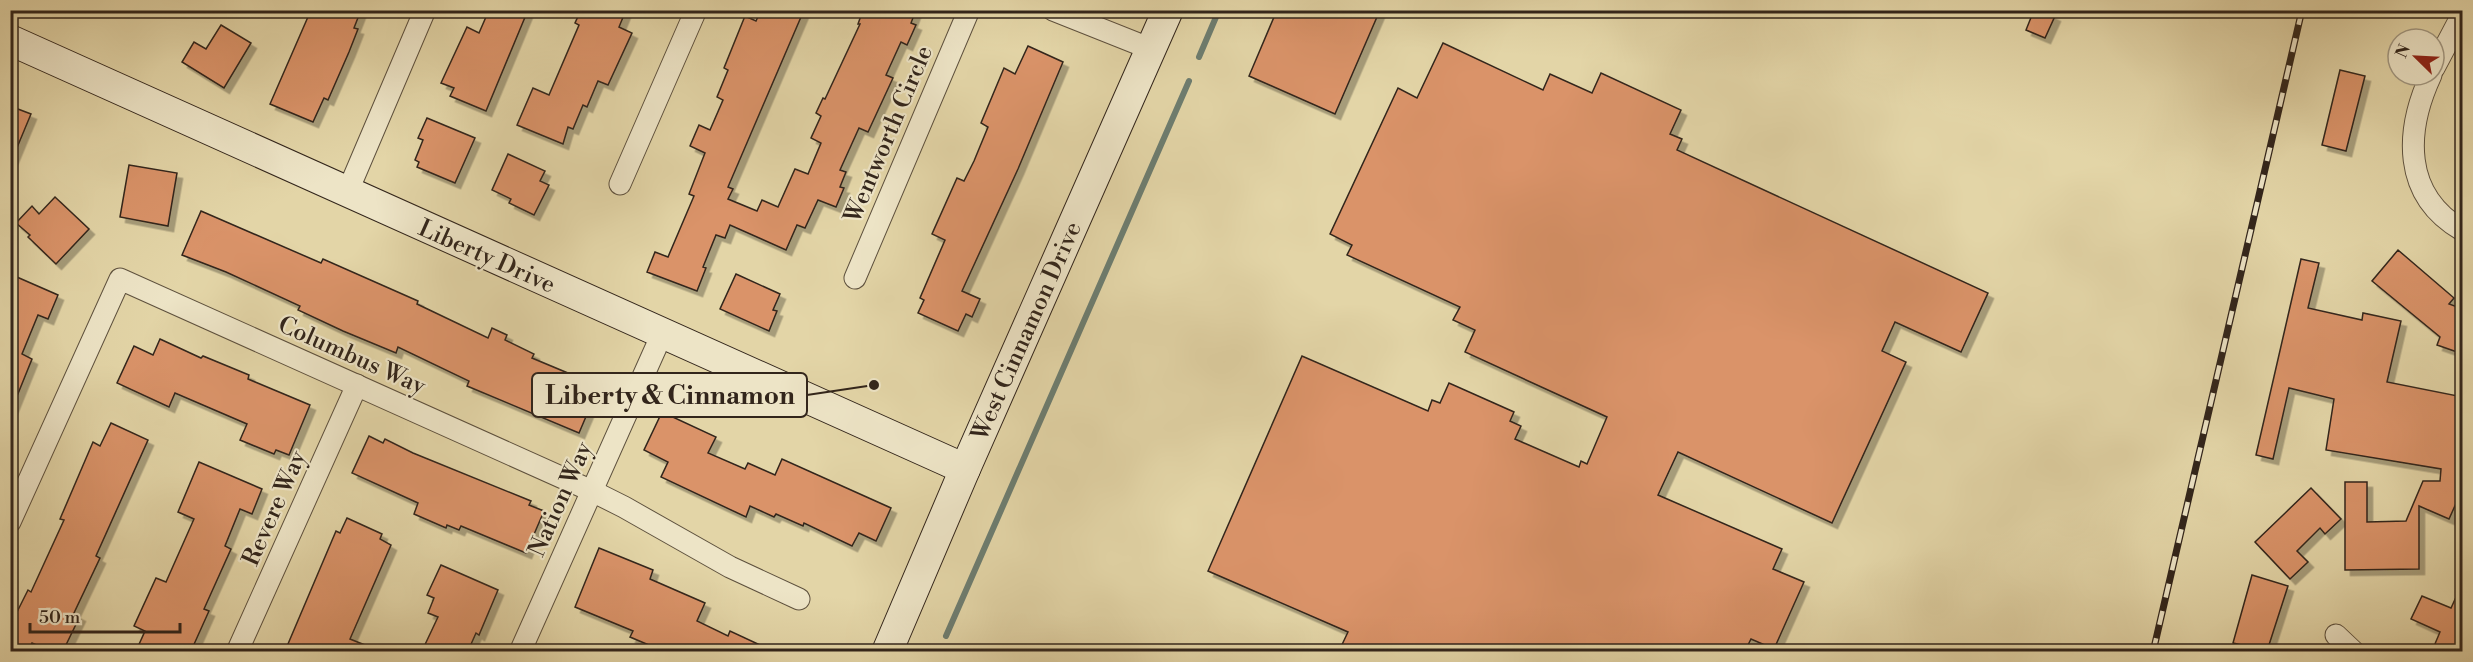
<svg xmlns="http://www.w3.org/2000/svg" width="2473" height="662" font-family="'Libre Bodoni',serif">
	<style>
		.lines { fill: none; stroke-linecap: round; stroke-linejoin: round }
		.stream { stroke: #6d7d70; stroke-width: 6 }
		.building { fill: #da9369; stroke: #32251b; stroke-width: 1.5; filter: url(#shadow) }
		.street-casing { stroke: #5e513e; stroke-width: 23 }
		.secondary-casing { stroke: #32251b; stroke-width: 32 }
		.street { stroke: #ede4c6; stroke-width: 21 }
		.secondary { stroke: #ede4c6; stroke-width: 30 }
		.rail-casing { stroke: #32251b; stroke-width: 7 }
		.rail { stroke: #ede4c6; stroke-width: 4.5; stroke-dasharray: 14; stroke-linecap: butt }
		.labels { text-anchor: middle; stroke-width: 4.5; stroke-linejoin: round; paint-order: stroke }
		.street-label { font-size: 24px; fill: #32251b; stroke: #ede4c6 }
		.leader { fill: none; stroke: #32251b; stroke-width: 2 }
		.callout-dot { fill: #32251b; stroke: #ede4c6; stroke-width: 2 }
		.callout { fill: #ede4c6; stroke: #32251b; stroke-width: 2 }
		.callout-label { font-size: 26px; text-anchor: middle; font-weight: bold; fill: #32251b }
	</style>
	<defs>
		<filter id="shadow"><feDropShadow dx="5.5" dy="5.5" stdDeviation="0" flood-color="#0004"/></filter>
	</defs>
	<rect width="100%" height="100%" fill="#e3d5a7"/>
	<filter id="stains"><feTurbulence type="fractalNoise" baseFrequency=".00333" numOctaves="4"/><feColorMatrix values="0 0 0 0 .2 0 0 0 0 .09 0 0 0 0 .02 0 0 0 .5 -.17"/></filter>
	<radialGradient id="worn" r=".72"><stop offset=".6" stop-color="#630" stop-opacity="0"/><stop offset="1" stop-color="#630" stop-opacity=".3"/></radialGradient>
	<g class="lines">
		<g class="stream">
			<polyline points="1199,57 1219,10"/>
			<polyline points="946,636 1189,81"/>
		</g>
	</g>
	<g class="building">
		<polygon points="311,10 361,10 354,28 358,29 349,52 328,100 324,98 313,122 270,104"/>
		<polygon points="489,10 528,10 486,111 450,96 454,88 441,83 467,27 479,33"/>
		<polygon points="581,10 626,10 619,27 632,33 608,85 598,81 587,107 583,105 573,129 568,127 563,144 517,125 533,88 549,95 579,25 575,23"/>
		<polygon points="761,10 804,10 728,187 733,189 728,199 757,211 762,200 778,207 795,169 808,174 821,143 811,138 821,116 816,113 823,98 825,99 860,24 858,24 863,10 916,10 911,23 916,25 907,45 901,42 886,75 893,78 868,132 859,128 840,170 846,172 840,187 844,188 836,207 818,200 805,228 797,225 786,250 730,225 725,238 716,235 703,267 706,268 697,291 647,272 655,252 668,257 694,196 689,194 705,153 690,146 699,125 710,130 723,100 717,97 728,70 724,68 745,16 756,21"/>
		<polygon points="1277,10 1380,10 1335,114 1249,76"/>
		<polygon points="2034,10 2042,10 2055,16 2045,38 2026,30"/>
		<polygon points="221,25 251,43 224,88 182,62 194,42 206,49"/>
		<polygon points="1443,43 1543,90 1550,74 1592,93 1601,73 1681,110 1670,134 1682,139 1677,150 1988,293 1961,352 1895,322 1882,351 1906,362 1832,523 1678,452 1658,495 1782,549 1773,569 1804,582 1774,649 1751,639 1745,651 1339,651 1348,632 1208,571 1302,356 1428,411 1432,400 1440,403 1449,383 1514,412 1510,421 1521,426 1515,439 1579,467 1581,461 1587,464 1607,417 1465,352 1475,330 1453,320 1460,307 1347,255 1352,245 1330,234 1398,88 1417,98"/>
		<polygon points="1028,46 1063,62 1018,169 962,291 980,299 972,317 966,314 958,331 918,313 924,300 920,298 945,240 932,234 957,178 964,181 974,161 988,127 981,123 1004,68 1015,74"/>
		<polygon points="2340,70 2365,76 2346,151 2322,145"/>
		<polygon points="10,106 31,114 11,162 10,162"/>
		<polygon points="427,118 475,138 455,183 417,167 419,162 415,160 423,140 418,138"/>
		<polygon points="508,154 545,171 540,181 549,185 534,215 509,203 511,199 492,190"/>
		<polygon points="129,165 177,173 168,226 120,217"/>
		<polygon points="55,197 89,229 56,264 28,237 30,235 16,223 32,206 39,214"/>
		<polygon points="201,211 321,263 323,259 418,301 417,304 488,338 492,328 507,335 505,340 534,354 532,358 599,386 579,433 467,386 469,381 398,347 396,353 343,331 298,310 300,306 226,272 182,255"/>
		<polygon points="2398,250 2454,298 2449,304 2463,309 2463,356 2457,352 2437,345 2440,337 2372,281"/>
		<polygon points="2301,259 2319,263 2308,308 2362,320 2363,313 2401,321 2387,382 2463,397 2463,488 2449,519 2419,506 2419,569 2345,570 2345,482 2367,482 2367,522 2406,521 2423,481 2440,481 2441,469 2326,450 2334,399 2289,388 2273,459 2256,455"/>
		<polygon points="10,274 58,295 48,319 38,315 22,354 32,359 11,411"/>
		<polygon points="736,274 780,294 773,310 777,311 769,331 720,309"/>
		<polygon points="160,339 201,358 203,356 249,375 248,379 310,405 289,455 276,450 274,454 240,440 247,424 175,393 169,407 117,383 134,346 153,355"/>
		<polygon points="662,412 716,437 708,453 745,469 748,463 775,475 782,459 891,508 876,541 859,533 852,546 804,523 803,526 776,514 774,517 750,506 746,517 661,477 668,462 644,450"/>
		<polygon points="111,423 148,440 96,556 100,558 74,613 80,616 63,651 50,651 32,643 28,651 10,643 10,626 28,590 31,592 64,520 60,519 93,442 100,446"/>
		<polygon points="369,436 383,443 385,439 413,453 531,501 529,505 544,511 526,553 461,526 459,530 447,525 446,528 414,514 418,503 352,473"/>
		<polygon points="199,462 262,489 252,514 240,509 225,546 231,549 204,609 209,611 191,651 136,651 145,631 134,626 156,578 166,582 194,519 178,512"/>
		<polygon points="2311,488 2341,519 2325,534 2320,528 2297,551 2308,562 2290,579 2255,542"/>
		<polygon points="347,518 382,534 380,539 391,545 350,639 380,651 285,651 336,531 340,533"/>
		<polygon points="599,548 653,570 650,579 705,603 697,621 728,636 730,631 773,651 663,651 630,637 633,631 575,607"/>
		<polygon points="441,565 498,590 479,635 476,633 468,651 422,651 438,617 428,613 434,598 427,595"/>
		<polygon points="2252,575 2288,586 2267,651 2233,643"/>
		<polygon points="2463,582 2463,635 2455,651 2432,651 2440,632 2411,619 2422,596 2451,608"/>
	</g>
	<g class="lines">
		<defs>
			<g id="street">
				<polyline points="1053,10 1151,49"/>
				<polyline points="2434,68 2462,15"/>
				<path d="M2431,75C2405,131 2402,195 2462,230"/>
				<polyline points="620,184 696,10"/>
				<polyline points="347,193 425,10"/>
				<polyline points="855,278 969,10"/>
				<polyline points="10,522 120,279 592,491 624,507 730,567 799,599"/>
				<polyline points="2336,635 2354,652"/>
				<polyline points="237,652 357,385"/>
				<polyline points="520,652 662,334"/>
			</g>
			<g id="secondary">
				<polyline points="10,40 965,469"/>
				<polyline points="887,652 965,469 1168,10"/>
			</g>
		</defs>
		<use href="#street" class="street-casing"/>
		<use href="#secondary" class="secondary-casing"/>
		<use href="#street" class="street"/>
		<use href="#secondary" class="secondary"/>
		<defs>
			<polyline id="rail" points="2153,652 2302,10"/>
		</defs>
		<use href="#rail" class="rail-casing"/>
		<use href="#rail" class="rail"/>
	</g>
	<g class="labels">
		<g class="street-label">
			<text transform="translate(888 134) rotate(-67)" y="8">Wentworth Circle</text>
			<text transform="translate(487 256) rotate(24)" y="8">Liberty Drive</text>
			<text transform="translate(1026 331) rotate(-66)" y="8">West Cinnamon Drive</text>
			<text transform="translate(352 355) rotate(24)" y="8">Columbus Way</text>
			<text transform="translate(560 499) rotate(-66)" y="8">Nation Way</text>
			<text transform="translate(274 508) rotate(-66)" y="8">Revere Way</text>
		</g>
	</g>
	<path class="leader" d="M874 385L807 395"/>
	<circle class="callout-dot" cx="874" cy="385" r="6"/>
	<rect class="callout" x="532" y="373" width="275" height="44" rx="6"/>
	<g class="callout-label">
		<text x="670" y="404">Liberty &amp; Cinnamon</text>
	</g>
	<rect width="2473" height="662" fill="none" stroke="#e3d5a7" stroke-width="36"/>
	<rect x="12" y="12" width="2449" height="638" fill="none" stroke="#32251b" stroke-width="3"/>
	<rect x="18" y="18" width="2437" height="626" fill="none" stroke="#32251b" stroke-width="1.5"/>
	<g transform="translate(2416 57) rotate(294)"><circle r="28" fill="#ede4c6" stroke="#a29882" stroke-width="1.5"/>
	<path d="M0-4.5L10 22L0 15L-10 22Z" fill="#8f2418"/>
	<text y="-9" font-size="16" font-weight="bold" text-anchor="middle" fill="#32251b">N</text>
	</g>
	<path d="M30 623v9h150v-9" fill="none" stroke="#32251b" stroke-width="3"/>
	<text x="39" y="623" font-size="18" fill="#32251b" stroke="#ede4c6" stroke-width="4.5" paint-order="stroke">50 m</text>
	<rect width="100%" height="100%" filter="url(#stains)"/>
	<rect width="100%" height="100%" fill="url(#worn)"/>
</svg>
